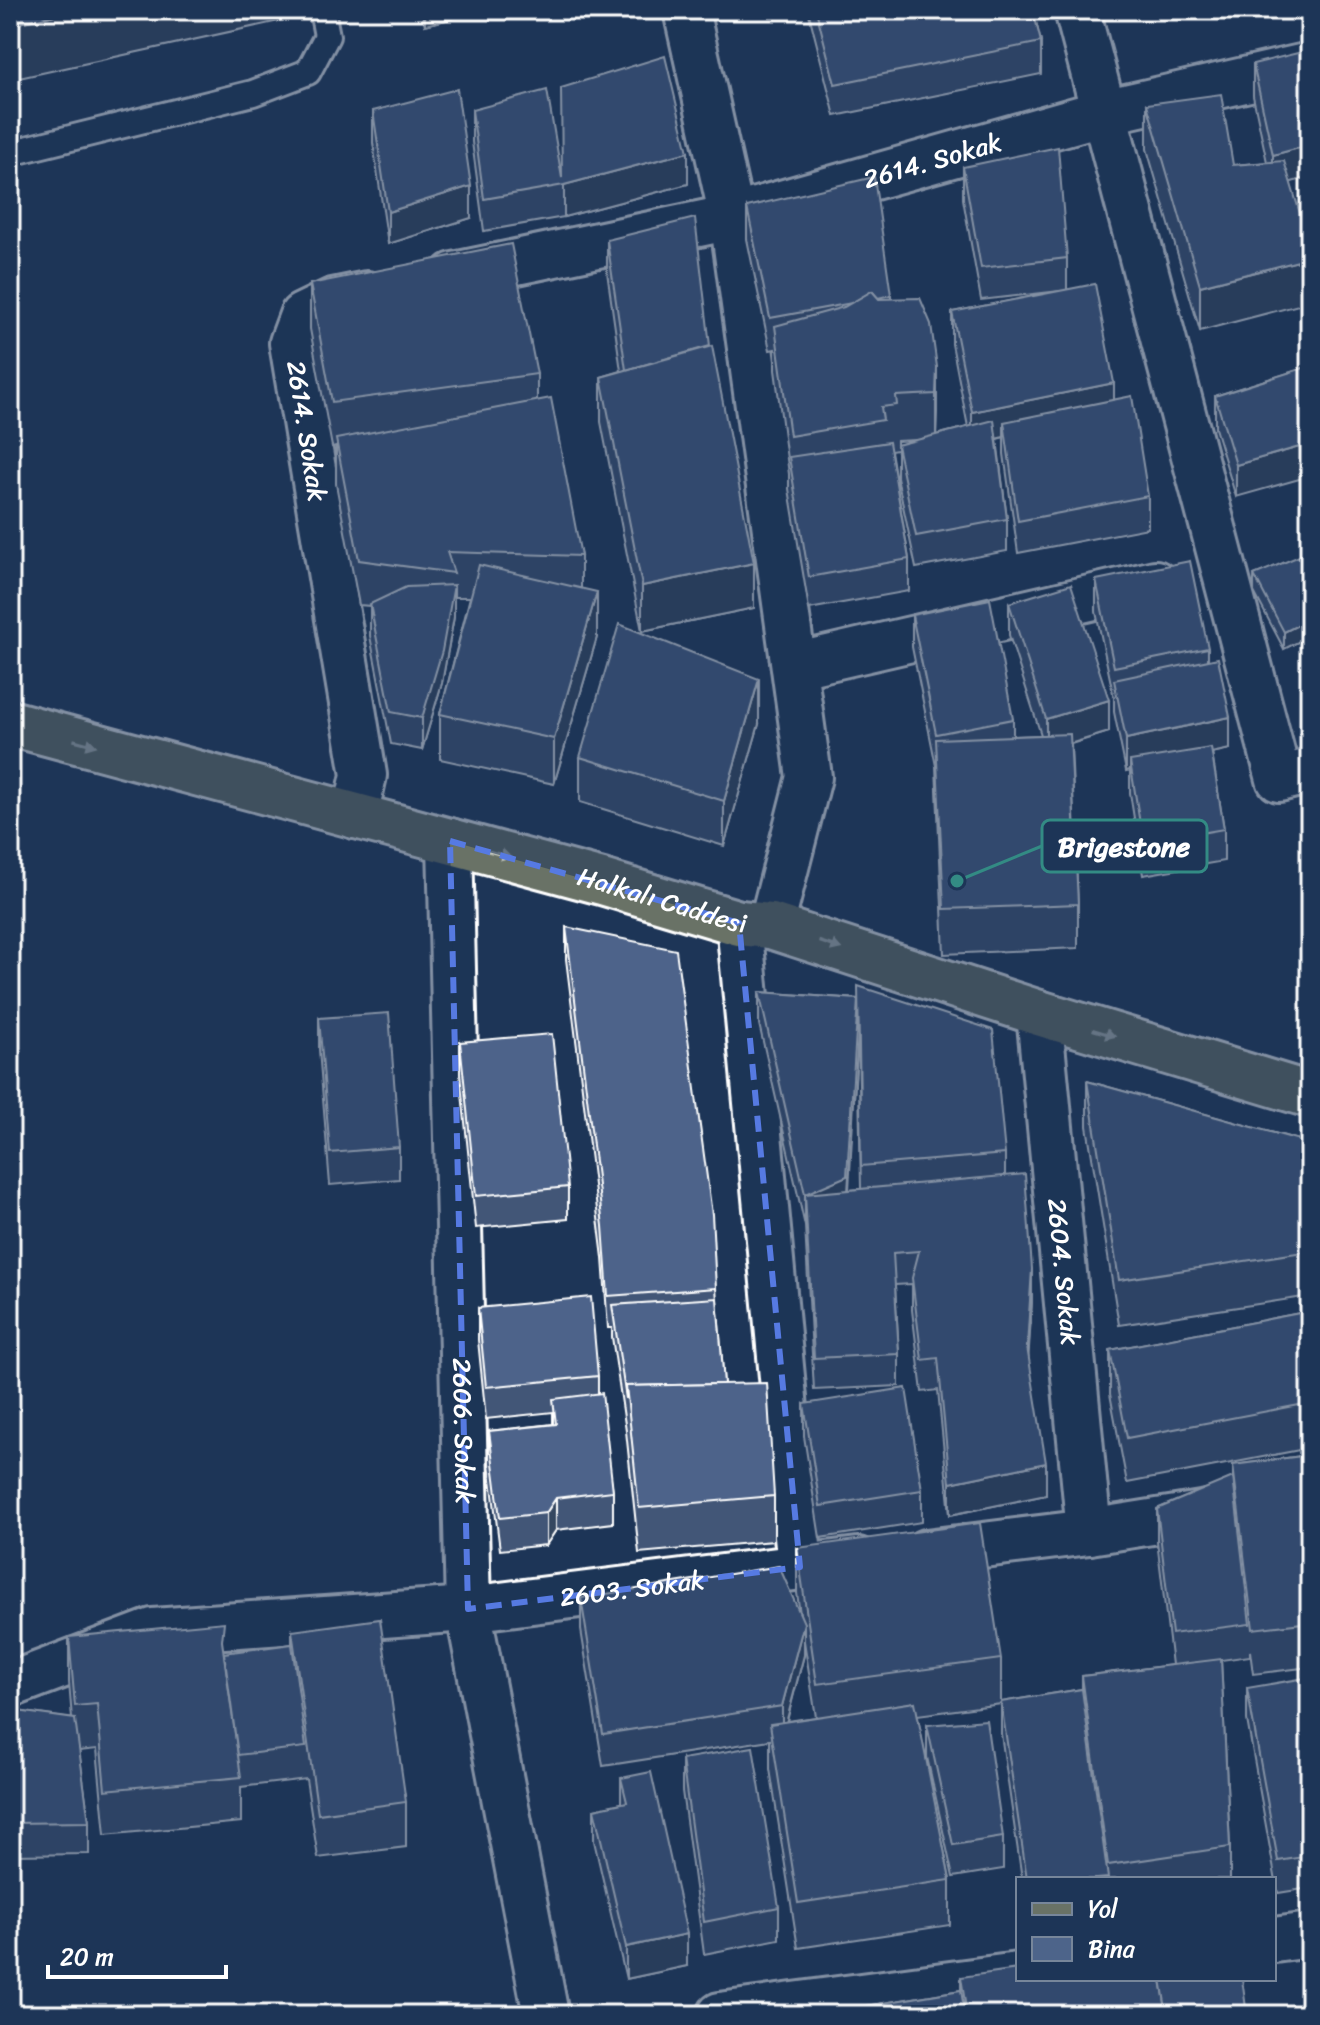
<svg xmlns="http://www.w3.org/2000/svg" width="1320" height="2025" font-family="Sriracha,sans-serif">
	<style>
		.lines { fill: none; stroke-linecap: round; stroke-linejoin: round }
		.lane-casing { stroke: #fff; stroke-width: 30 }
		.street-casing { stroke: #fff; stroke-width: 50 }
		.primary-casing { stroke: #fff; stroke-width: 50 }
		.lane { stroke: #1d3557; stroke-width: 24 }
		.street { stroke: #1d3557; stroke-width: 44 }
		.primary { stroke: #697266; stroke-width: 44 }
		.wall { fill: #425677; stroke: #fff; stroke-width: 2; fill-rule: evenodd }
		.shaded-wall { fill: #364661; stroke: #fff; stroke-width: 2 }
		.building { fill: #4d648a; stroke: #fff; stroke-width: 2 }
		.oneway { fill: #bcc0ba }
		.marked { fill: none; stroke: #567ae2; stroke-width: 6; stroke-dasharray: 16 10; stroke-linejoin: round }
		.labels { text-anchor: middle; stroke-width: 6; stroke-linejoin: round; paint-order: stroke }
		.street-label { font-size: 26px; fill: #fff; stroke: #1d3557 }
		.leader { fill: none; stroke: #338b84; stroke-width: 3 }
		.callout-dot { fill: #338b84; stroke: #1d3557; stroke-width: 3 }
		.callout { fill: #1d3557; stroke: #338b84; stroke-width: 3 }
		.callout-label { font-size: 28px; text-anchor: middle; font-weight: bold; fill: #fff }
	</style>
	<rect width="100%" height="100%" fill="#1d3557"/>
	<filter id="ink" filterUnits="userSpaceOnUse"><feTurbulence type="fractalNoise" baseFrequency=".0125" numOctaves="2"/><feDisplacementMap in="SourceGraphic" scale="16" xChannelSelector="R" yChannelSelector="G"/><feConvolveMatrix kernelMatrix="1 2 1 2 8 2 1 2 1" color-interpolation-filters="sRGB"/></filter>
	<g filter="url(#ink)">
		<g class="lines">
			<defs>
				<polyline id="lane" points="10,153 253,93 308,72 327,36 322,10"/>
				<g id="street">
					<polyline points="686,10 732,217 809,777 771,926"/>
					<polyline points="1077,10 1279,779 1310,771"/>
					<path id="s1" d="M454,275L732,217L1104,112L1310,65"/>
					<polyline points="794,666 1155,583"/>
					<polyline points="355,816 364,775 292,343 302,316 333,301 367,294"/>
					<path id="s2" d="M450,841L468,1609L546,2015"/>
					<polyline points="739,923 800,1567"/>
					<path id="s3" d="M1039,1013L1089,1532"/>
					<polyline points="926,1552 1089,1532 1233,1509 1310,1500"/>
					<path id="s4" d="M10,1685L153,1631L468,1609L858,1560"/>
					<polyline points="1274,1940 1310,1935"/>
					<polyline points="720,2015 1018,1975"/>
				</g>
				<g id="primary">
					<path id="s5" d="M10,723L602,882L739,923L771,926L1039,1013L1310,1095"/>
				</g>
			</defs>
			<use href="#lane" class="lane-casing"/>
			<use href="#street" class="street-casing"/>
			<use href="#primary" class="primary-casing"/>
			<use href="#lane" class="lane"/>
			<use href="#street" class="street"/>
			<use href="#primary" class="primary"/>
		</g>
		<g class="wall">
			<polygon points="421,10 489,10 425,25"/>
			<polygon points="808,10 1033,10 1041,42 1041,74 835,116"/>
			<polygon points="1253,64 1310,177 1290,182 1200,331 1147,149 1147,104 1233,165 1267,162 1253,96"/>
			<polygon points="472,110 562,175 688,184 564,217 484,231 472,142"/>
			<polygon points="373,111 471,218 388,244 373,143"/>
			<polygon points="963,167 1067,258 1067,289 1114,400 1148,496 1148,528 1018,553 1004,454 1004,437 997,439 1007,519 1007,551 916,568 897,477 897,445 917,440 897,441 897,450 891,451 909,559 909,591 809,609 789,489 789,474 775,370 775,349 770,350 747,239 747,207 891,295 891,299 937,367 936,435 968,427 952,344 952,312 1060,291 981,300 963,199"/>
			<polygon points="607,240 710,346 754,608 642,631 601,422 601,377 621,371 607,272"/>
			<polygon points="310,284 537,374 537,401 581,556 581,588 597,637 554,784 440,759 440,714 470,597 454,597 454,617 442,683 422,750 391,744 370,636 370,606 359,605 336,484 336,446 332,447 310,329"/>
			<polygon points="1310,366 1236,497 1215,428 1215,396"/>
			<polygon points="1310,554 1310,636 1284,649 1254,592 1254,575"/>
			<polygon points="1096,580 1208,648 1208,660 1230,749 1212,753 1224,829 1224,861 1143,875 1130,793 1130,770 1126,771 1114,712 1114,698 1096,612"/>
			<polygon points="1009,603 1109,732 1071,744 1078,904 1078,948 944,954 936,766 912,647 912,615 1013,719 1013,736 1041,735 1009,635"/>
			<polygon points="759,724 724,846 580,802 580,757"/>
			<polygon points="566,927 716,1288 724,1384 774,1496 774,1541 639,1553 626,1431 612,1337 612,1328 608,1328 603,1258 566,959"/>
			<path d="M759,992L858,999L1005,1154V1176L1032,1301L1028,1356L1046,1495L950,1515L938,1390L922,1392L912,1310V1284L895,1285L899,1354V1386L814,1390L805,1226L759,1024ZM858,1031L861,1189L849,1190Z"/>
			<polygon points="319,1018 399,1147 399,1179 330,1185 319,1050"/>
			<polygon points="460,1042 568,1187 568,1219 476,1228 460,1074"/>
			<polygon points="1087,1081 1310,1143 1310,1296 1119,1325 1087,1126"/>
			<polygon points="478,1308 598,1376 598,1393 613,1491 613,1523 556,1530 546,1545 500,1550 489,1463 489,1431 553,1424 553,1412 486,1419 478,1340"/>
			<polygon points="1310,1311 1310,1448 1127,1483 1110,1394 1110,1350"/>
			<polygon points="804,1404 922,1490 922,1522 820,1538 804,1436"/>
			<polygon points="1310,1455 1310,1667 1253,1674 1250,1651 1250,1656 1221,1660 1230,1847 1230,1879 1022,1879 1001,1734 1001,1702 1082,1689 1082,1676 1172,1665 1157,1541 1157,1509 1233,1478 1233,1465"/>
			<path d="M797,1548L1001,1659V1704L917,1715L950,1880V1925L798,1948L770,1769V1740L603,1766L581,1630V1598L800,1614L797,1593ZM804,1641L816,1717L787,1721L804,1655Z"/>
			<polygon points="292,1631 406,1802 406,1847 318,1858 306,1779 241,1787 241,1822 105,1835 97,1749 79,1751 89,1822 89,1854 10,1855 10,1710 72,1719 69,1682 69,1637 224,1653 292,1644"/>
			<polygon points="1247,1688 1310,1702 1310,1888 1278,1893 1247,1720"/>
			<polygon points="927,1725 1003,1837 1003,1869 953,1877 927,1757"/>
			<polygon points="682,1759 779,1907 779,1939 704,1954 682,1791"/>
			<polygon points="621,1778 687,1966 626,1979 594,1841 594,1809 621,1803"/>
			<polygon points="961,1977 1247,2015 812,2015 961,1990"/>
		</g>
		<g class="shaded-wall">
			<polygon points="77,10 293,10 293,18 10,80 10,25"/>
			<polygon points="425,10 489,10 425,25"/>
			<polygon points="1310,145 1310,177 1273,187 1273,155"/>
			<polygon points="688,152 688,184 564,217 564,185"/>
			<polygon points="471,186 471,218 388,244 388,212"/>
			<polygon points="1310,258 1310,302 1200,331 1200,286"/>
			<polygon points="937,367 937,412 936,439 936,394"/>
			<polygon points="1114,383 1114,415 1004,422 1004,437 972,444 972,412"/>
			<polygon points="1310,444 1310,476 1236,497 1236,465"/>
			<polygon points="754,563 754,608 642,631 642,586"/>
			<polygon points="454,585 454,617 442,683 422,750 422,718"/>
			<polygon points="597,592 597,637 554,784 554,739"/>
			<polygon points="1310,619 1310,636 1284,649 1284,632"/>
			<polygon points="759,679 759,724 724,846 724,801"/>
			<polygon points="1109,700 1109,732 1046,751 1046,719"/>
			<polygon points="1230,717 1230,749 1131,770 1130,761 1130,770 1126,771 1126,739"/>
			<polygon points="858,999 858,1031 847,1208 805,1194 805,1226 805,1194"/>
			<polygon points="1032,1269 1032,1301 1027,1379 1027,1347"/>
			<polygon points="1046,1463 1046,1495 950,1515 950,1483"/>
			<polygon points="556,1498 556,1530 546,1545 546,1513"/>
			<polygon points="804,1623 804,1655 782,1738 782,1706"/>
			<polygon points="687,1934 687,1966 626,1979 626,1947"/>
		</g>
		<g class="building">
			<polygon points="10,10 77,10 10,25"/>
			<polygon points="816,10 1033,10 1041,42 835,84"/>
			<polygon points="1310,50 1310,145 1273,155 1253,64"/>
			<polygon points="665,56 688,152 564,185 484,199 472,110 547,90 562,178 561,88"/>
			<polygon points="457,89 471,186 388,212 373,111"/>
			<polygon points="1221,94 1233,165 1284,161 1310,246 1310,258 1200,286 1147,104"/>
			<polygon points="1058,147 1067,258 981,268 963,167"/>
			<polygon points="874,177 891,295 878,298 872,291 852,303 770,318 747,207"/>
			<polygon points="695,218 710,346 626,370 607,240"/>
			<polygon points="511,244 537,374 332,402 310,284"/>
			<polygon points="1095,284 1114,383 972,412 952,312"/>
			<polygon points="872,291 879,299 920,298 931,324 937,367 936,394 896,396 897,405 881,407 883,420 790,436 775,326 844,307"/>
			<polygon points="712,346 754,563 642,586 601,377"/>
			<polygon points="1310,366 1310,444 1236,465 1215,396"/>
			<polygon points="1132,396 1148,496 1018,521 1004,422"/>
			<polygon points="551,398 581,556 447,552 454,573 359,560 336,439"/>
			<polygon points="994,420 1007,519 916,536 897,445"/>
			<polygon points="889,442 909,559 809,577 789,457"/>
			<polygon points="1309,552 1310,619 1284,632 1254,575"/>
			<polygon points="1190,561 1208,648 1114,667 1096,580"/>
			<polygon points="479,565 597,592 554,739 440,714"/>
			<polygon points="1071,584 1109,700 1046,719 1009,603"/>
			<polygon points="454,585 442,651 422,718 391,712 370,604 406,587"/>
			<polygon points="990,599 1013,719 936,734 912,615"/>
			<polygon points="619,624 759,679 724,801 580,757"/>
			<polygon points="1218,658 1230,717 1126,739 1114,680"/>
			<polygon points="1070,734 1078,904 944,909 936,739"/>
			<polygon points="1211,748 1224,829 1143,843 1130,761"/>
			<polygon points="566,927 676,950 712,1214 716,1288 608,1296 603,1226"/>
			<polygon points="858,986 993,1030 1005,1154 861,1166"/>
			<polygon points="759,992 858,999 847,1176 805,1194"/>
			<polygon points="389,1013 399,1147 330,1153 319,1018"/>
			<polygon points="552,1034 568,1187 476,1196 460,1042"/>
			<polygon points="1087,1081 1310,1143 1310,1251 1119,1280"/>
			<polygon points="1025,1174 1032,1269 1027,1347 1046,1463 950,1483 938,1358 922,1360 912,1278 919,1251 893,1253 899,1354 814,1358 805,1194"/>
			<polygon points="591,1297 598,1376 486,1387 478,1308"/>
			<polygon points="717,1298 724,1384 626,1386 626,1399 612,1305"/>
			<polygon points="1310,1311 1310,1403 1127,1438 1110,1350"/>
			<polygon points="767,1383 774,1496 639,1508 626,1386"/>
			<polygon points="906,1388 922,1490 820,1506 804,1404"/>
			<polygon points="602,1393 613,1491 556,1498 546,1513 500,1518 489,1431 556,1424 553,1399"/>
			<polygon points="1310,1455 1310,1622 1253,1629 1233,1465"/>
			<polygon points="1233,1477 1250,1624 1172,1634 1157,1509"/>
			<polygon points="980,1523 1001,1659 817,1684 797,1548"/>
			<polygon points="779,1566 804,1623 782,1706 603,1734 581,1598"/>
			<polygon points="380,1619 406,1802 318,1814 292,1631"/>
			<polygon points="224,1622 222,1641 241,1777 105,1790 97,1704 75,1706 69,1637"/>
			<polygon points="292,1644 306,1747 238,1755 224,1653"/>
			<polygon points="1221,1659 1230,1847 1108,1865 1082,1676"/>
			<polygon points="1306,1678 1310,1702 1310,1856 1278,1861 1247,1688"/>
			<polygon points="1082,1689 1108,1878 1097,1879 1027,1879 1001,1702"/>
			<polygon points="915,1702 950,1880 798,1903 770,1724"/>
			<polygon points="10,1710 75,1719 89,1822 10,1823"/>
			<polygon points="986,1720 1003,1837 953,1845 927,1725"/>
			<polygon points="753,1747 779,1907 704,1922 682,1759"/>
			<polygon points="651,1772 687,1934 626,1947 594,1809 627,1802 621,1778"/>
			<polygon points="1018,1969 1018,1979 1161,1979 1167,2015 967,2015 961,1977"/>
			<polygon points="1161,1979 1242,1979 1247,2015 1167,2015"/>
			<polygon points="961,1990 965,2015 812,2015"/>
		</g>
		<defs><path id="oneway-solid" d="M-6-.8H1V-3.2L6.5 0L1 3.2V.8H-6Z" transform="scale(2)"/></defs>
		<g class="oneway">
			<use href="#oneway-solid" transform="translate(85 743) rotate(15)"/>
			<use href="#oneway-solid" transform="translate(499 854) rotate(15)"/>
			<use href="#oneway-solid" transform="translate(830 945) rotate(18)"/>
			<use href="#oneway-solid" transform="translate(1104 1033) rotate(17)"/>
		</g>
	</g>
	<path d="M0 0H1320V2025H0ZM450,841L739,923L800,1567L468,1609Z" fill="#1d3557" fill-opacity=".55" fill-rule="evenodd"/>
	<path class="marked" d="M450,841L739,923L800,1567L468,1609Z"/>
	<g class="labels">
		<g class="street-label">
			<text dy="9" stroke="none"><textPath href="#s1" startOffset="492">2614. Sokak</textPath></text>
			<text transform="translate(307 431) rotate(81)" y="9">2614. Sokak</text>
			<text dy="9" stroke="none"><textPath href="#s5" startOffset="676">Halkalı Caddesi</textPath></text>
			<text dy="9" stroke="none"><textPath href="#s3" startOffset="260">2604. Sokak</textPath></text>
			<text dy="9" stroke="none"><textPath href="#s2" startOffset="590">2606. Sokak</textPath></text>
			<text dy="9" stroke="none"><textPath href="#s4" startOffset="634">2603. Sokak</textPath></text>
		</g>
	</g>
	<path class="leader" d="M957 881L1042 846"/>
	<circle class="callout-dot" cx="957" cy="881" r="8"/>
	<rect class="callout" x="1042" y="820" width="165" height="52" rx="8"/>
	<g class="callout-label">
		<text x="1124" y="856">Brigestone</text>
	</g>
	<rect width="1320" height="2025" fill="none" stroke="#1d3557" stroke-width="40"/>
	<rect x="20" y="20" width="1280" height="1985" fill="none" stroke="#fff" stroke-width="3" filter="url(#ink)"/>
	<rect x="1016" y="1877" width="260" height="104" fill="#1d3557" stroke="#77869a" stroke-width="2"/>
	<rect x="1032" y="1903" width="40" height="12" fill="#697266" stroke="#77869a" stroke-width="2"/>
	<text x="1088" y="1917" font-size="24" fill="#ffffff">Yol</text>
	<rect x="1032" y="1937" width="40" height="24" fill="#4d648a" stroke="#77869a" stroke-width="2"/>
	<text x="1088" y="1957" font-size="24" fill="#ffffff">Bina</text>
	<path d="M48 1965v12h178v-12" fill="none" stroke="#ffffff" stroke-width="4"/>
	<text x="60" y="1965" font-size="24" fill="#ffffff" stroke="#1d3557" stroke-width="6" paint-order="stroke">20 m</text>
</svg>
